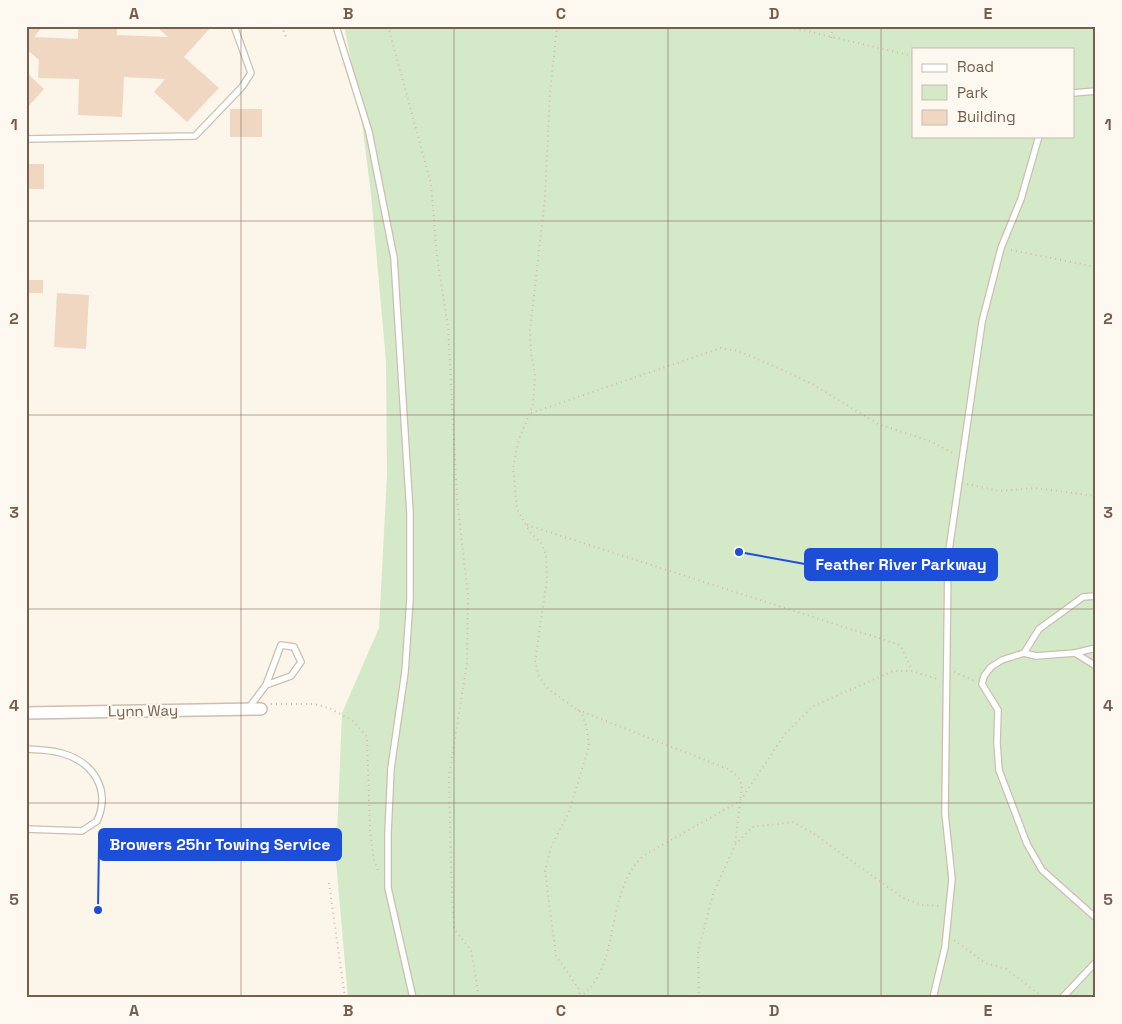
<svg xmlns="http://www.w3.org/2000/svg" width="1122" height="1024" font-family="'Space Grotesk',sans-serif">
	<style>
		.green { fill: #d4e9c8; fill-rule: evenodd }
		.building { fill: #f0d7c2 }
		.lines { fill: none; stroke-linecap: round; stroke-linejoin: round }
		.lane-casing { stroke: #cdbeb0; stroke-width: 8 }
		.street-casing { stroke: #cdbeb0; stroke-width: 14 }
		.path { stroke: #d5baa5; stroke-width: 2; stroke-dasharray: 1 4; stroke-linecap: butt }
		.lane { stroke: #fff; stroke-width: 5.5 }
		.street { stroke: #fff; stroke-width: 11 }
		.grid { fill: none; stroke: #755e4e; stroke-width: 1; stroke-opacity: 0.55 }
		.labels { text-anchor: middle; stroke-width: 4; stroke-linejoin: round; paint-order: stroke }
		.street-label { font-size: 15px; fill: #755e4e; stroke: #fef9f0 }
		.leader { fill: none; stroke: #1d4ed8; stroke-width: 2 }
		.callout-dot { fill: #1d4ed8; stroke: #fef9f0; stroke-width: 2 }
		.callout { fill: #1d4ed8; stroke: #1d4ed8; stroke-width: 2 }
		.callout-label { font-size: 16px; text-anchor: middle; font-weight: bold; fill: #fff }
		.neatline { fill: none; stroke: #755e4e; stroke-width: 2 }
		.grid-label { font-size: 16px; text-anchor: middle; font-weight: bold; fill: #755e4e }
	</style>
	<rect width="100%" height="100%" fill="#fcf5e9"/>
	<path class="green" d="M344,26H1096V998H348L336,861L342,713L379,628L387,475L386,361L371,194L359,99ZM913,49H1073V136H913Z"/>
	<g class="building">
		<polygon points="26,26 43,26 34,37 78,39 78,26 117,26 117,35 168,37 156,26 212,26 184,57 219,88 187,122 154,92 165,79 124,77 122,117 78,115 79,79 38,78 39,60 26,49"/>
		<polygon points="26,72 44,89 26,109"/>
		<rect x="230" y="109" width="32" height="28"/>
		<rect x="26" y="164" width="18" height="25"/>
		<rect x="26" y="280" width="17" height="13"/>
		<polygon points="57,293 89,295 86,349 54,347"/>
	</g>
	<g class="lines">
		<defs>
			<g id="lane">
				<polyline points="336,26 369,132 394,258 410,513 410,599 405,672 391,768 388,833 388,888 413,998"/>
				<polyline points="1073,93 1096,91"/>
				<polyline points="26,139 195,136 242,87 251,73 234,26"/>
				<polyline points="1096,648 1075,653 1036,656 1024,653 1002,660 991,667 984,676 982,684 998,710 997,743 999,770 1027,844 1042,870 1096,918"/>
				<polyline points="1024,653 1039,629 1083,597 1096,596"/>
				<polyline points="1075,653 1096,666"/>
				<polyline points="248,709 266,685 281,645 294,647 301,662 291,676 266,685"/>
				<path d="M26,749C38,750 50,750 61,753C94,762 111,790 97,821L82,831L26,829"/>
				<polyline points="933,998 945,947 952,879 945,813 948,557 982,322 1001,248 1021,199 1039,136"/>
				<polyline points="1062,998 1096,962"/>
			</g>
			<polyline id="street" points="26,713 261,709"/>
		</defs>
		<use href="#lane" class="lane-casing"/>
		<use href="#street" class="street-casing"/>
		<g class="path">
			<polyline points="282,26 287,40"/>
			<polyline points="388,26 431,184 437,257 448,327 457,499 468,596 467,663 449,776 451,869 454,929 471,950 479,998"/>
			<polyline points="557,26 550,93 545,198 530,330 531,353 535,375 533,405 519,439 513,467 517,509 530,532 541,543 546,555 547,579 535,662 539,676 548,689 582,713 587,729 589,746 569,812 551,847 545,871 556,956 579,989 580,998"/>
			<polyline points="785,26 913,56"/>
			<polyline points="831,38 833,26"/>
			<polyline points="1011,250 1096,267"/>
			<polyline points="531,413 721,348 738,351 774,366 812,384 878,424 930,441 955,454"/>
			<polyline points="967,484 999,491 1036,488 1096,496"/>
			<polyline points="527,525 900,645 912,670"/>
			<polyline points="954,672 975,681"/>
			<polyline points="271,704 314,704 329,708 353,721 367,737 370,831 374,860 379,874"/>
			<polyline points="578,710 728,769 738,777 742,785 735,845"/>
			<polyline points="329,883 345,998"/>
			<polyline points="954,940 985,963 1006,969 1044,998"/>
			<path d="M580,997C623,965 603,894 643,856L740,801L785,734L813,706L893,671H912L937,679"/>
			<polyline points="699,998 698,952 713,894 735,845 752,827 793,822 813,833 903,898 922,905 940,906"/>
		</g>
		<use href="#lane" class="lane"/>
		<use href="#street" class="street"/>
	</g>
	<path class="grid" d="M241,26V998M454,26V998M668,26V998M881,26V998M26,221H1096M26,415H1096M26,609H1096M26,803H1096"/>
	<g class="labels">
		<g class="street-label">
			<text transform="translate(143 711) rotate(-1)" y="5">Lynn Way</text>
		</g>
	</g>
	<path class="leader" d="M739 552L805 564M98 910L99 844"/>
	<g class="callout-dot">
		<circle cx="739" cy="552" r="5"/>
		<circle cx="98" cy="910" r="5"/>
	</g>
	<g class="callout">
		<rect x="805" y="549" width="192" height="31" rx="5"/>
		<rect x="99" y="829" width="242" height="31" rx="5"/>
	</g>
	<g class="callout-label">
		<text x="901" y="570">Feather River Parkway</text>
		<text x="220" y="850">Browers 25hr Towing Service</text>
	</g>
	<rect width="1122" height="1024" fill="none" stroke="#fef9f0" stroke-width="55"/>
	<rect x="912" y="48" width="162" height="90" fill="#fef9f0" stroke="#c7bbaf"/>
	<rect x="922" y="64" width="25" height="8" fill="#ffffff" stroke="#c7bbaf"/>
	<text x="957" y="72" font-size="15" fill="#755e4e">Road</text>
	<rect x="922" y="85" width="25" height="15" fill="#d4e9c8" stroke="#c7bbaf"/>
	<text x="957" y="98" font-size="15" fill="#755e4e">Park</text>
	<rect x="922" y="110" width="25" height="15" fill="#f0d7c2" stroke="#c7bbaf"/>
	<text x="957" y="122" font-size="15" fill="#755e4e">Building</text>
	<rect x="28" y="28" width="1066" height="968" class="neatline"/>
	<g class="grid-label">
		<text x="134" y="19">A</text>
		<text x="348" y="19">B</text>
		<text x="561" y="19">C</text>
		<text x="774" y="19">D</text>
		<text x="988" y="19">E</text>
		<text x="14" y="130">1</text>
		<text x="1108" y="130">1</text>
		<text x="14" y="324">2</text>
		<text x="1108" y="324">2</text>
		<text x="14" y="518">3</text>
		<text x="1108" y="518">3</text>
		<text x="14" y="711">4</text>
		<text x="1108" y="711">4</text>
		<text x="14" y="905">5</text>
		<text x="1108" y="905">5</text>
		<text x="134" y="1016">A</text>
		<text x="348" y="1016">B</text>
		<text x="561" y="1016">C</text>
		<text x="774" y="1016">D</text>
		<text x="988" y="1016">E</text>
	</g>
</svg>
